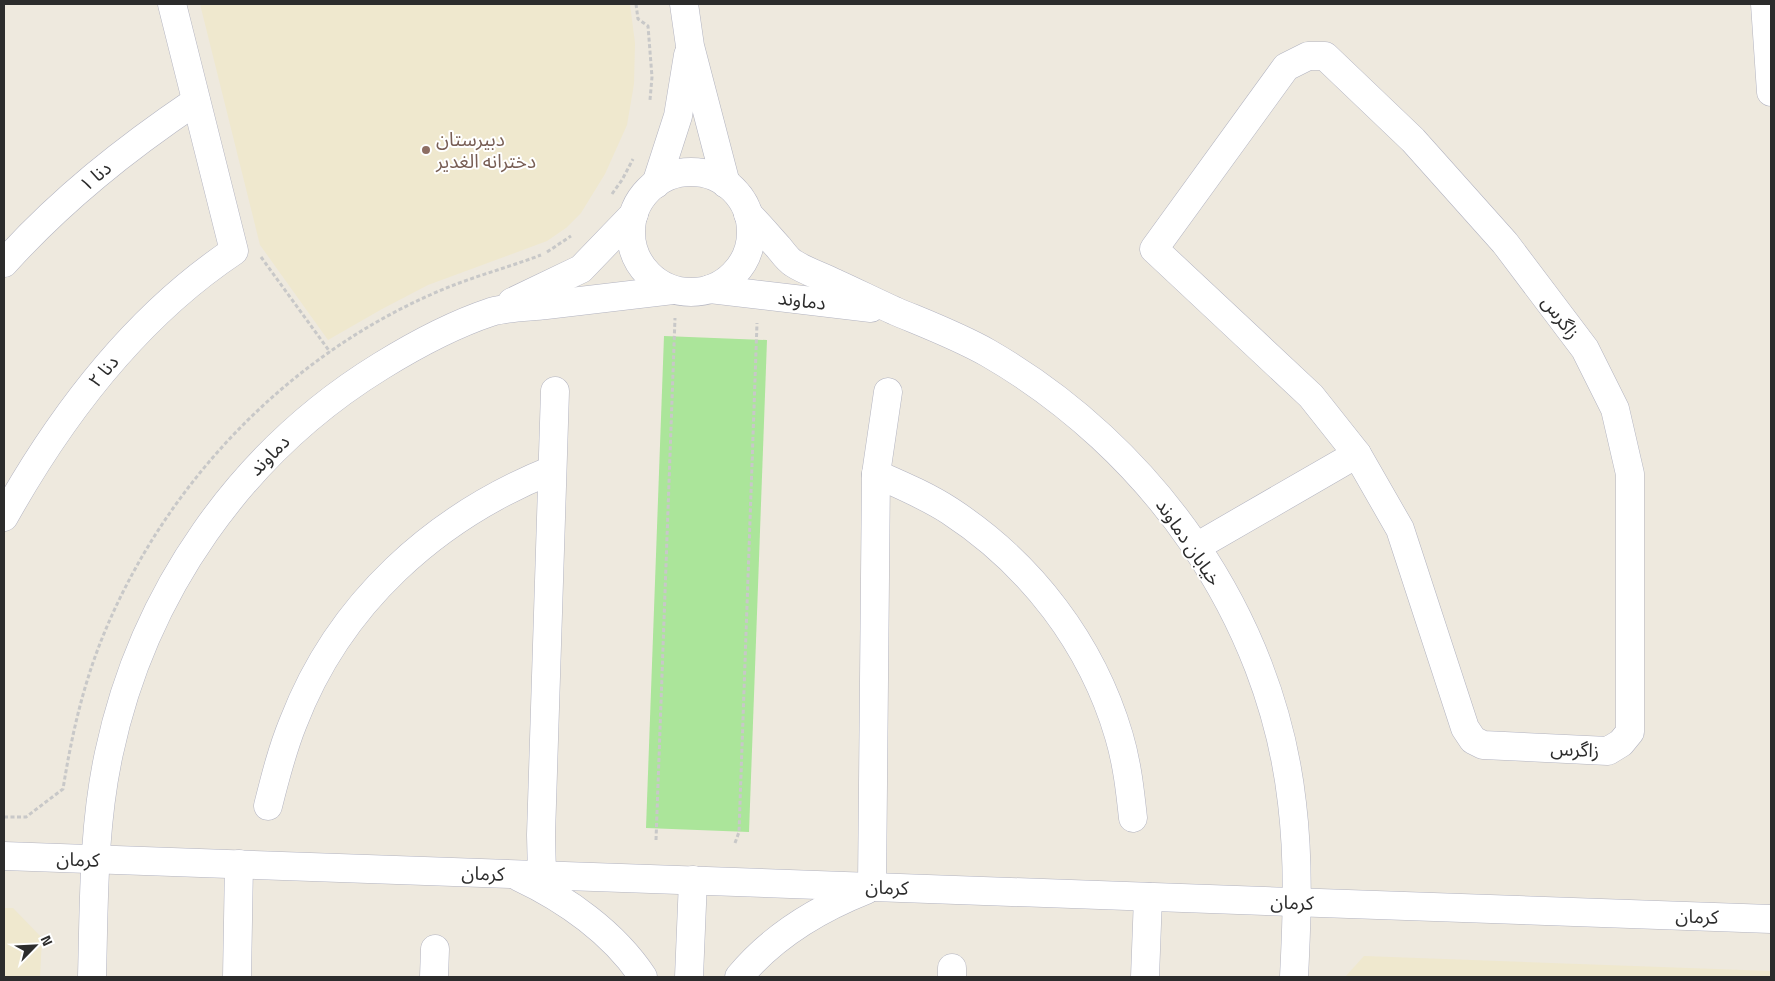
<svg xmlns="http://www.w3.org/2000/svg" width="1775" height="981" font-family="'Titillium Web','Noto Sans Arabic',sans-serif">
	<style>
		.education { fill: #efe8ce }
		.green { fill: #abe59a }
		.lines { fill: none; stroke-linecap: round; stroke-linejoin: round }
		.minor-casing { stroke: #b2b3c0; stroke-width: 29 }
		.tertiary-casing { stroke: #b2b3c0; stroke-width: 29 }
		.path { stroke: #c8c8c8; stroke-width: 3; stroke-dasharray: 4 2.5; stroke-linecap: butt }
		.minor { stroke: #fff; stroke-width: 28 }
		.tertiary { stroke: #fff; stroke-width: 28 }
		.education-dot { fill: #8d6e63; stroke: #fff; stroke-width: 2 }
		.labels { text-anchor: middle; stroke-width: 4; stroke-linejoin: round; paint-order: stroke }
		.education-label { font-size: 19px; fill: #785e54; stroke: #fff; text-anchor: start }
		.street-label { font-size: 19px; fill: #2c2c2c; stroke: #fff }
	</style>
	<rect width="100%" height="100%" fill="#eee9de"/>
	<g class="education">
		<polygon points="200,4 630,4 635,43 634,84 627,125 605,174 581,213 566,228 547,241 428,285 382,309 328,340 260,245"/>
		<polygon points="4,908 13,908 42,938 40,977 4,977"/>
		<polygon points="1364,956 1771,971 1771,977 1345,977"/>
	</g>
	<polygon class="green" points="664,336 767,340 749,832 646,828"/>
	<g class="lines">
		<defs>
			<g id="minor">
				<polyline points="1765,4 1771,92"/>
				<polygon points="1308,56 1325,56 1413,140 1505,243 1585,349 1615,409 1630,474 1630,732 1621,743 1608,751 1483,745 1473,740 1465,728 1400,529 1357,454 1311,396 1154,249 1286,67"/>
				<path d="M4,263C62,199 125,149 196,101"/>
				<path d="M876,474C901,485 927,496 950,511C1031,564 1092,644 1119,736C1127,763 1130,790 1133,818"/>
				<path d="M4,517C61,415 135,317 234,251L172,4"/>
				<polyline points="1196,547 1357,454"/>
				<path d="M268,806C275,778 282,750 293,723C339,603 435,517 552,470"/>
				<polyline points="542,875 541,835 555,391"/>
				<polyline points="872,887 876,474 888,392"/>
				<polyline points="237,977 239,864"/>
				<polyline points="434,977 435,949"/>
				<polyline points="952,977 952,968"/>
				<polyline points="1145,977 1148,897"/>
			</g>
			<g id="tertiary">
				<polyline points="684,4 690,46 726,184"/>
				<circle cx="691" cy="232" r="60"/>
				<polyline points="656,184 678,116 688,55"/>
				<path d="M748,214C759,225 769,237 779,248C783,253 788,260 793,263C805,271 821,276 835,283C855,292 875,302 895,311C926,324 958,336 988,353C1151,447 1271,615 1292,803C1299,861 1297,919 1294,977"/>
				<polyline points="710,289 871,308"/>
				<polyline points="512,302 581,269 634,214"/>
				<polyline points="4,856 1771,919"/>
				<path d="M519,877C566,899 614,933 643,977"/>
				<path d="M92,977C94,903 93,826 109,753C143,593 241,452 381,366C415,345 452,325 491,312C508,307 529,307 546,305C589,300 631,295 673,290"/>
				<polyline points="689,977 693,880"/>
				<path d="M739,977C772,937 818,909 866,890"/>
			</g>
		</defs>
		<use href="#minor" class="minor-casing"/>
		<use href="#tertiary" class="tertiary-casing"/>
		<g class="path">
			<polyline points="636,4 638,19 648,26 652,77 650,100"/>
			<polyline points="612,194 622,180 633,159"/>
			<polyline points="547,252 571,236"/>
			<polyline points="261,257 330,352"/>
			<path d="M4,817H26L63,789C71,739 82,689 101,641C161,490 281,361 430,295C467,278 504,269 541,255"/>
			<polyline points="656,840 675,318"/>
			<polyline points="735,843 739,832 757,323"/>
		</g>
		<use href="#minor" class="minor"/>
		<use href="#tertiary" class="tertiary"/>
	</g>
	<circle class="education-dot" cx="426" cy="150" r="5"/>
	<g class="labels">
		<g class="education-label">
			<text x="436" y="146">دبیرستان<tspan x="436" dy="22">دخترانه الغدیر</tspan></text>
		</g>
		<g class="street-label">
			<text transform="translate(95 176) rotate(-40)" y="7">دنا ۱</text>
			<text transform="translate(802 300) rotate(7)" y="7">دماوند</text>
			<text transform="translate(1561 317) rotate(53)" y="7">زاگرس</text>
			<text transform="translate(103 371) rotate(-49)" y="7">دنا ۲</text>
			<text transform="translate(269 455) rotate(-45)" y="7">دماوند</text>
			<text transform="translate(1189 542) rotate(56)" y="7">خیابان دماوند</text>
			<text transform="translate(1575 749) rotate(3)" y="7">زاگرس</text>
			<text transform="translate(78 859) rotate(2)" y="7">کرمان</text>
			<text transform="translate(483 873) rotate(2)" y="7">کرمان</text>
			<text transform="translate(887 887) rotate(2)" y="7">کرمان</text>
			<text transform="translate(1292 902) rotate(2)" y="7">کرمان</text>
			<text transform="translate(1697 916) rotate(2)" y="7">کرمان</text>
		</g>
	</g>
	<rect width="1775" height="981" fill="none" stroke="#2c2c2c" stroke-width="10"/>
	<g transform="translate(35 946) rotate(66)" stroke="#ffffff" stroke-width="4" paint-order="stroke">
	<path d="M0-4L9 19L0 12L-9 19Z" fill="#2c2c2c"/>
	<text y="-8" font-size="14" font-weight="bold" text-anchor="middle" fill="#2c2c2c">N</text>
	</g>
</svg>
